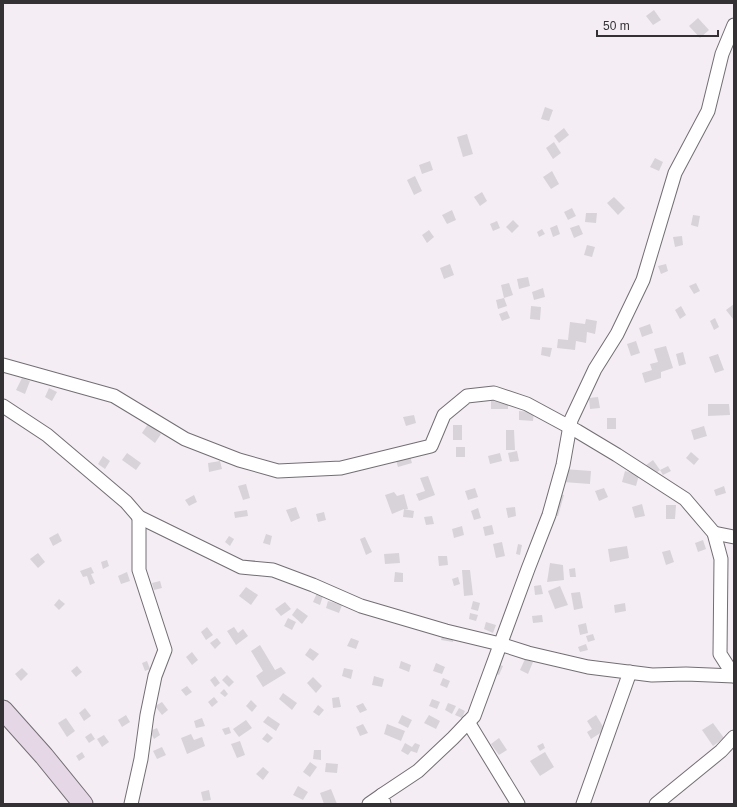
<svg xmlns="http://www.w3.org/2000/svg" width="737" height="807" font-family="Arial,sans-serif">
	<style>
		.building { fill: #d8d3d9 }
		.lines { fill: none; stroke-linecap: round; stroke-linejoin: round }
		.street-casing { stroke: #726e73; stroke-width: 15 }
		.secondary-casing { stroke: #726e73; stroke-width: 21 }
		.street { stroke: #fff; stroke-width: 13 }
		.secondary { stroke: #e5d7e6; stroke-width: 19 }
	</style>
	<rect width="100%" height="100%" fill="#f4eef4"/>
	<g class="building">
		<polygon points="654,10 661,20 653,25 646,16"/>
		<polygon points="698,18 709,30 700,38 689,26"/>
		<polygon points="545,107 553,110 549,121 541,119"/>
		<polygon points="564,128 569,135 559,143 554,136"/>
		<polygon points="467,134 473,154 463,157 457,137"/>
		<polygon points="554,142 561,153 553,159 546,148"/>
		<polygon points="655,158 663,162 659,171 650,167"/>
		<polygon points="430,161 433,170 422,174 419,165"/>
		<polygon points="552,171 559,184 551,189 543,177"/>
		<polygon points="415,176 422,191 414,195 407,180"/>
		<polygon points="482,192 487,201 480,206 474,197"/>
		<polygon points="614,197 625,208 618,215 607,203"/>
		<polygon points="572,208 576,216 568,220 564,212"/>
		<polygon points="452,210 456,220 447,224 442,215"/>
		<polygon points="586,213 597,213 596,223 585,222"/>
		<polygon points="693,215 700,216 698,227 691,225"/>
		<polygon points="513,220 519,226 512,233 506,227"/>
		<polygon points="497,221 500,228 493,231 490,224"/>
		<polygon points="557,225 560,234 553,237 550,228"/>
		<polygon points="579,225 583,234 574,238 570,228"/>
		<polygon points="542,229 545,234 539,237 537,232"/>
		<polygon points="429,230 434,237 427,243 422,235"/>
		<polygon points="682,236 683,245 675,247 673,237"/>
		<polygon points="587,245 595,247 592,257 584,255"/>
		<polygon points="450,264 454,275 444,279 440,268"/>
		<polygon points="666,264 668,271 661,274 658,266"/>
		<polygon points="528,277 530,286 519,289 517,279"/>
		<polygon points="509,283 513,295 504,298 507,306 498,309 496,300 504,298 501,285"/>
		<polygon points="696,283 700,291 694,294 689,286"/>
		<polygon points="543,288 545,297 534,300 532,292"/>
		<polygon points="734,304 734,318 733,319 726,310"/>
		<polygon points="531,306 541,307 540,320 530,319"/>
		<polygon points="681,306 686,315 680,319 675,310"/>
		<polygon points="507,311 510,318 502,321 499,314"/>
		<polygon points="715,318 719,327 714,330 710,321"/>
		<polygon points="586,319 597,321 595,334 587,332 586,343 576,341 575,350 557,348 558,339 568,340 570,322 585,324"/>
		<polygon points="650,324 653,333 642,337 639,328"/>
		<polygon points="636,341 640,353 631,356 627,344"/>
		<polygon points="666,346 673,368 661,372 661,378 645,383 642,373 652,370 650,364 658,362 654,349"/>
		<polygon points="542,347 552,348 550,357 541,355"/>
		<polygon points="683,352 686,364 679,366 676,354"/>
		<polygon points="718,354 724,370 715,373 709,357"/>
		<polygon points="22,378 30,381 25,394 16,390"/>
		<polygon points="49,388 57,392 52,401 45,397"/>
		<polygon points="598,397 600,408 590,409 589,398"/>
		<rect x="491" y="400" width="17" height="9"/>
		<polygon points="708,404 729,404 730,415 708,416"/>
		<polygon points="519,411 534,412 533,421 519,420"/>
		<polygon points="414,415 416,423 406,426 403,417"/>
		<rect x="607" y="418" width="9" height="11"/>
		<polygon points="148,424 161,434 155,443 142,433"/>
		<rect x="453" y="425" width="9" height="15"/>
		<polygon points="704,426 707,436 694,440 691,430"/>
		<polygon points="506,430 514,430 515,450 506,450"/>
		<rect x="456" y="447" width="9" height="10"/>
		<polygon points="517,451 519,461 510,462 508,453"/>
		<polygon points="691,452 699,459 694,465 686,458"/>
		<polygon points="127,453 141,463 136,470 122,460"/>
		<polygon points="500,453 502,461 490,464 488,456"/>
		<polygon points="103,456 110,461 105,469 98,464"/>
		<polygon points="410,456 412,463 398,467 396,460"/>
		<polygon points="653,460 660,470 652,476 645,466"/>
		<polygon points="220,461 222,469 209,472 208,463"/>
		<polygon points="668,466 671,471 663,475 660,470"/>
		<polygon points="564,469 591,471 590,484 563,482"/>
		<polygon points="625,471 639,475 636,486 622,482"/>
		<polygon points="428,476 435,495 419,501 416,494 425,491 420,478"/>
		<polygon points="246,484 250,498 243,500 238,486"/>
		<polygon points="724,486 726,493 716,496 714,490"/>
		<polygon points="475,488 478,497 468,500 465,491"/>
		<polygon points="604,488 608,497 599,501 595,491"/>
		<polygon points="394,492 397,496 404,494 408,509 404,509 392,514 385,495"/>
		<polygon points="558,494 564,495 558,516 552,515"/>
		<polygon points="194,495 197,502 189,506 185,500"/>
		<polygon points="642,504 645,516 635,518 632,507"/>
		<polygon points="666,505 676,505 675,519 666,519"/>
		<polygon points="296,507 300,518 291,522 286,510"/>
		<polygon points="515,507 516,516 508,518 506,508"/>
		<polygon points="478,508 481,518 474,520 471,511"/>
		<polygon points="404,509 414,511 413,518 403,517"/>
		<polygon points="247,510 248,516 235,518 234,512"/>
		<polygon points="324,512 326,520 318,522 316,514"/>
		<polygon points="432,516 434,524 426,525 424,517"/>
		<polygon points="492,525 494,534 485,536 483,527"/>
		<polygon points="462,526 464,535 454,538 452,529"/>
		<polygon points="58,533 62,541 53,546 49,538"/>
		<polygon points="266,534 272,536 270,545 263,543"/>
		<polygon points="229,536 234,539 230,546 225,542"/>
		<polygon points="365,537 372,552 366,555 360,539"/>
		<polygon points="703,540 706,549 698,552 695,543"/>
		<polygon points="502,542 505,556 496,558 493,544"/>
		<polygon points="518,544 522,545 520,555 516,554"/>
		<polygon points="627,546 629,558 610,562 608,549"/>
		<polygon points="670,550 674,562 666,565 662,552"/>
		<polygon points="38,553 45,562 38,568 30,559"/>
		<polygon points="399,553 400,563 385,564 384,554"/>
		<polygon points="438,556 447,556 448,565 439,566"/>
		<polygon points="107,560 109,566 103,569 101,562"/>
		<polygon points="550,563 563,565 564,580 547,582"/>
		<polygon points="91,567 94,573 91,574 95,583 90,585 87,576 83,577 80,571"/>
		<polygon points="575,568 576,577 570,577 569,569"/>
		<polygon points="462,570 470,570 473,595 464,596"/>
		<polygon points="127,572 130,581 121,584 118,576"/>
		<polygon points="395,572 403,573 403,582 394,582"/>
		<polygon points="458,577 460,584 454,586 452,579"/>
		<polygon points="160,581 162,588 154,590 152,583"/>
		<polygon points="541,585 543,594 535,595 534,586"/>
		<polygon points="560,586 568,605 555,609 548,591"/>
		<polygon points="246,587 258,595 251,605 239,596"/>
		<polygon points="580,592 583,608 574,610 571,593"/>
		<polygon points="317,593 323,596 320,605 313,602"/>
		<polygon points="59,599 65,604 59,610 54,605"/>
		<polygon points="328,601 342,605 339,613 326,608"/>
		<polygon points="473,601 480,603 478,611 471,609"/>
		<polygon points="285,602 291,609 281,616 275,609"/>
		<polygon points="625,603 626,611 615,613 614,605"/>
		<polygon points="297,608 308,616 302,624 292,615"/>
		<polygon points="470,613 478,615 476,621 469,619"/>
		<polygon points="542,615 543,622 533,623 532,616"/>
		<polygon points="288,618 296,622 292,630 284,626"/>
		<polygon points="486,622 496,625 493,633 484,629"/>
		<polygon points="586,623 588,633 580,635 578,625"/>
		<polygon points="207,627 213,635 206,640 201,632"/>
		<polygon points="234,627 238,633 243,629 248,636 236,645 227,631"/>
		<polygon points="443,633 454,635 453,642 441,640"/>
		<polygon points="593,634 595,640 588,642 586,636"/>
		<polygon points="217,638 221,643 215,649 210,643"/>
		<polygon points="351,638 359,641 356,649 347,646"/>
		<polygon points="586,644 588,650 580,652 578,647"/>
		<polygon points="260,645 275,670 281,667 286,673 263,687 256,676 263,671 251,651"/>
		<polygon points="310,648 319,654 313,661 305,655"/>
		<polygon points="192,652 198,660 192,665 186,657"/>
		<polygon points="525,659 533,662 528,674 520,670"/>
		<polygon points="147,661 150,669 145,671 142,663"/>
		<polygon points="401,661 411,665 409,672 399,668"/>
		<polygon points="436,663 445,667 442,674 433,671"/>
		<polygon points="497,664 503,666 499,675 493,673"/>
		<polygon points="77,666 82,672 76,677 71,671"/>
		<polygon points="22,668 28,674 21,681 15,674"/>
		<polygon points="344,668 353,670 351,679 342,676"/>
		<polygon points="227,675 234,682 229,687 222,680"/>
		<polygon points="215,676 220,683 215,687 210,680"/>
		<polygon points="374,676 384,679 382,687 372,685"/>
		<polygon points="313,677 322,686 316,693 307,683"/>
		<polygon points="443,678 450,681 447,688 440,685"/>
		<polygon points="187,686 192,692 186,696 181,690"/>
		<polygon points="224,689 228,694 225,697 220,693"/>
		<polygon points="283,693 297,703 292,710 279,699"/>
		<polygon points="214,697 218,702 212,707 208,702"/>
		<polygon points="339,697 341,707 333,708 332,698"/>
		<polygon points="432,699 440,702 437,709 429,706"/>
		<polygon points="251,700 257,706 252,712 246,706"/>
		<polygon points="162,702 168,710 162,715 155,706"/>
		<polygon points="363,703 367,710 360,713 356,706"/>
		<polygon points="448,703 456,706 452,714 445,710"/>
		<polygon points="318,705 324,710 319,716 313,712"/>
		<polygon points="85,708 91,716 84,721 79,713"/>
		<polygon points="459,708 465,711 462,718 455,715"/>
		<polygon points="126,715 130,722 122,727 118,720"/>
		<polygon points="402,715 412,720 408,728 398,723"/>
		<polygon points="429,715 440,721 436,729 424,723"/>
		<polygon points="596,715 605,730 591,739 587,732 592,729 587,721"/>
		<polygon points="268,716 280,724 276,731 263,722"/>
		<polygon points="66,718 75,731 67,737 58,723"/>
		<polygon points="202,718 205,726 196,728 194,721"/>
		<polygon points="246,720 252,728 239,737 233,729"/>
		<polygon points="713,723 724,738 713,746 702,730"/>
		<polygon points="363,724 368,733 360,736 356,727"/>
		<polygon points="387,724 405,731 401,741 384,734"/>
		<polygon points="229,727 231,733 225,735 222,729"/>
		<polygon points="157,728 160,735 154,739 150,731"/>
		<polygon points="91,733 95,739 89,743 85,737"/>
		<polygon points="267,733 273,738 268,743 262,739"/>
		<polygon points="191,734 194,740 202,737 205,746 187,754 181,738"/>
		<polygon points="104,735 109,742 102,747 97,739"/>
		<polygon points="499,738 507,750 499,755 491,744"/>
		<polygon points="240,741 245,755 237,758 231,744"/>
		<polygon points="405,743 412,747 415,743 420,745 417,753 411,751 408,755 401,751"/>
		<polygon points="543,743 545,748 540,751 537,746"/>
		<polygon points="162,747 166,755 157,759 153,751"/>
		<polygon points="314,750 321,750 321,760 313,759"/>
		<polygon points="82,752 85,757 79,761 76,756"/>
		<polygon points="545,752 554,767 540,776 530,761"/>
		<polygon points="310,762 317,767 310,777 303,772"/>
		<polygon points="326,763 338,764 337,773 325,772"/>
		<polygon points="263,767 269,772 263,780 256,774"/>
		<polygon points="298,786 308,792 303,800 293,795"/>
		<polygon points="331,789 337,804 324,804 320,793"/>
		<polygon points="209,790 211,800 203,801 201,792"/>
	</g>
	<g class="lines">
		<defs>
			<g id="street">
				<polyline points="3,365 114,396 185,439 239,460 278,471 341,468 431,446 444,415 467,396 494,393 527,404 577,431 617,455 685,499 714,533 721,559 720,654 734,676"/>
				<polyline points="3,406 47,435 126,502 139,517 241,567 273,570 313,585 361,606 446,631 500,644 528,653 588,667 652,675 686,674 734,676"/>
				<polyline points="714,533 734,537"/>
				<polyline points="468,722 518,804"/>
				<polyline points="131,804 141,759 147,715 155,676 165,650 139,570 139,517"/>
				<polyline points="369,804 382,795"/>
				<polyline points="384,804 382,795 418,771 453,738 474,716 528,569 549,515 563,465 571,420 595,369 617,334 643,280 675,173 708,111 722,54 734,25"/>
				<polyline points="583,804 630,672"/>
				<polyline points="656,804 721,751 734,737"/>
			</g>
			<polyline id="secondary" points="3,710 44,756 83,804"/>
		</defs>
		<use href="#street" class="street-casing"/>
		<use href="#secondary" class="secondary-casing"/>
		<use href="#street" class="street"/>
		<use href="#secondary" class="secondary"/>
	</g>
	<rect width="737" height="807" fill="none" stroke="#333133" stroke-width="8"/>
	<path d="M597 30v6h121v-6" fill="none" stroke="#333133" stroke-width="2"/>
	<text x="603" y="30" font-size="12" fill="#333133" stroke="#f4eef4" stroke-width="3" paint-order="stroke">50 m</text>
</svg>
